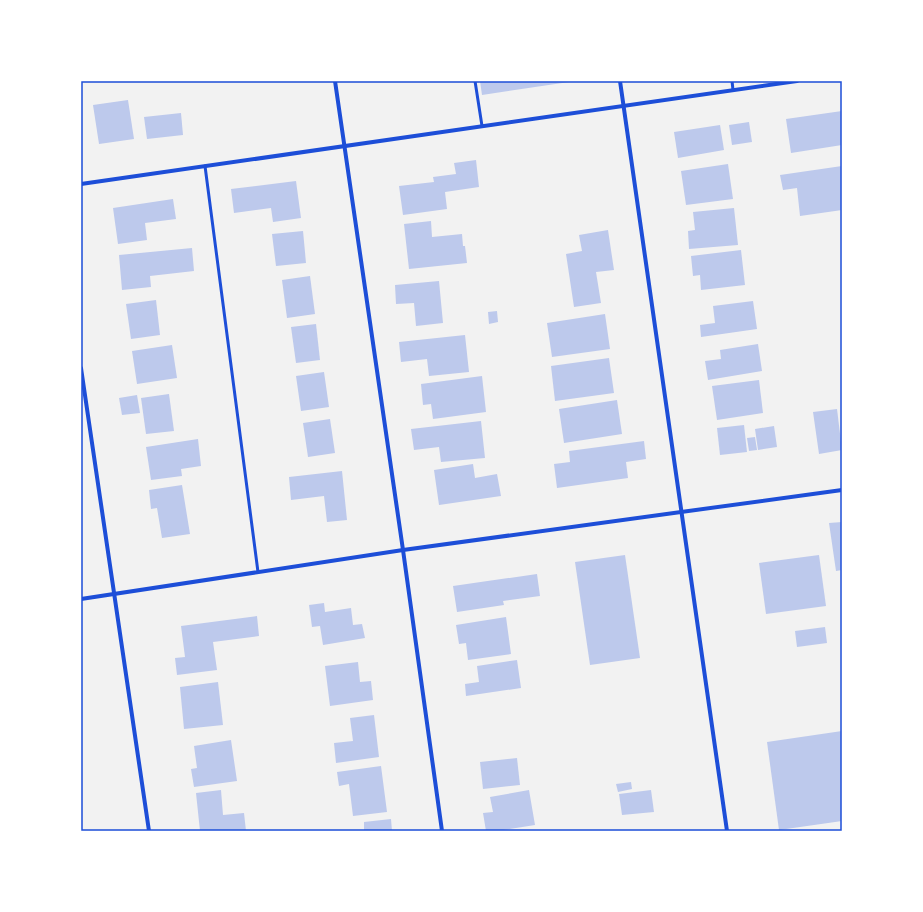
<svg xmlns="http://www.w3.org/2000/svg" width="923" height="912" font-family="'PT Sans',sans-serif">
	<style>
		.building { fill: #bdc9ec }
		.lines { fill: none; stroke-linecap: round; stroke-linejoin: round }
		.service { stroke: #1d4ed8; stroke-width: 3 }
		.minor { stroke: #1d4ed8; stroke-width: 4 }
		.neatline { fill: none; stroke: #1d4ed8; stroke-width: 1.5 }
	</style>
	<rect width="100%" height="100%" fill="#f2f2f2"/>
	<g class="building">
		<polygon points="480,81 568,81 569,82 482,95"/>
		<polygon points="128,100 134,139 99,144 93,105"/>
		<polygon points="842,111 842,145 791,153 786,119"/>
		<polygon points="181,113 183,135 147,139 144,117"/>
		<polygon points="749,122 752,142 732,145 729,125"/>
		<polygon points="720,125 724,150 678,158 674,132"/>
		<polygon points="476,160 479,187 445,192 447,209 403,215 399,186 434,182 433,177 456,174 454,163"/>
		<polygon points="728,164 733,199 686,205 681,171"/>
		<polygon points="842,166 842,210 800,216 797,188 783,190 780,175"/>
		<polygon points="296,181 301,218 273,222 271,208 234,213 231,189"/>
		<polygon points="173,199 176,219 145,223 147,240 118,244 113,208"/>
		<polygon points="734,208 738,245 689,249 688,231 695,230 693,212"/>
		<polygon points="431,221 432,237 462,234 463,246 465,246 467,263 409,269 404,224"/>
		<polygon points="608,230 614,270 596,272 601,303 574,307 566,254 582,251 579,235"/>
		<polygon points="303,231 306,263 276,266 272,234"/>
		<polygon points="192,248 194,271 150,276 151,287 122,290 119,255"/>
		<polygon points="741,250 745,285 701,290 700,275 693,276 691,256"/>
		<polygon points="310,276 315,314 287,318 282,280"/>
		<polygon points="439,281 443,323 416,326 414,303 396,304 395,285"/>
		<polygon points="156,300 160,335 131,339 126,304"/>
		<polygon points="753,301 757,329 701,337 700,325 715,323 713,306"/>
		<polygon points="497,311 498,322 489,324 488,312"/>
		<polygon points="605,314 610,349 552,357 547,323"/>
		<polygon points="316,324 320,360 296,363 291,327"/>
		<polygon points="465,335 469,372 429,376 427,359 401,362 399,342"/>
		<polygon points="758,344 762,371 708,380 705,361 721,359 720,350"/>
		<polygon points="172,345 177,378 137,384 132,351"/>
		<polygon points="609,358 614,393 555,401 551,366"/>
		<polygon points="324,372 329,407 301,411 296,376"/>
		<polygon points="482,376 486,412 433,419 431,404 423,405 421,384"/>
		<polygon points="759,380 763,413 717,420 712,386"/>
		<polygon points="169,394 174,431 146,434 141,398"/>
		<polygon points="137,395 140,413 122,415 119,398"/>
		<polygon points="617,400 622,434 564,443 559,409"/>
		<polygon points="837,409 842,450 819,454 813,412"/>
		<polygon points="330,419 335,453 308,457 303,423"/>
		<polygon points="481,421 485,458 441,462 439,447 414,450 411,429"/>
		<polygon points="744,425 747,452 720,455 717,428"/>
		<polygon points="774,426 777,447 758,450 755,429"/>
		<polygon points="755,437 757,450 749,451 747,438"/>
		<polygon points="198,439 201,466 181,469 182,476 151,480 146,447"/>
		<polygon points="644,441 646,459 626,462 628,478 557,488 554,464 570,462 569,451"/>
		<polygon points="473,464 475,478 497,474 501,496 439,505 434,470"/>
		<polygon points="342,471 347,520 327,522 324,496 291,500 289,477"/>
		<polygon points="182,485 190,534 162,538 157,508 151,509 149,490"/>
		<polygon points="842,522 842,570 836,571 829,523"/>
		<polygon points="625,555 640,658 590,665 575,562"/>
		<polygon points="819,555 826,606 766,614 759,563"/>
		<polygon points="537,574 540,596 503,601 504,605 457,612 453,586"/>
		<polygon points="324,603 325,612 351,608 353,625 362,624 365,638 323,645 320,626 312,627 309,605"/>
		<polygon points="257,616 259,636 213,642 217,670 177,675 175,658 185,657 181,626"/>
		<polygon points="506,617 511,654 468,660 466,643 459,644 456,625"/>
		<polygon points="825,627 827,643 797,647 795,631"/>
		<polygon points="517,660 521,688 466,696 465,684 479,682 477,666"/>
		<polygon points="358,662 360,682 371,681 373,700 330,706 325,666"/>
		<polygon points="218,682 223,725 184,729 180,687"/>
		<polygon points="374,715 379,757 336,763 334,743 353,741 350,718"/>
		<polygon points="842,731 842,821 779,830 767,742"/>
		<polygon points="231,740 237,781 194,787 191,769 197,768 194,746"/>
		<polygon points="517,758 520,785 483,789 480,762"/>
		<polygon points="381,766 387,812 353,816 349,784 339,786 337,772"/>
		<polygon points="631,782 632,789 618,792 616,784"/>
		<polygon points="221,790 223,815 244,813 246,831 200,831 196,793"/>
		<polygon points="529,790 535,825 497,831 486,831 483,813 493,812 490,797"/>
		<polygon points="651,790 654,812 622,815 619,794"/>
		<polygon points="391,819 392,831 364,831 364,822"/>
	</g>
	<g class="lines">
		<g class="service">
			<polyline points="475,81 482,126"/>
			<polyline points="732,81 733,90"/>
			<polyline points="205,166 258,572"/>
		</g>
		<g class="minor">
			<polyline points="335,81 403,550 442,831"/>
			<polyline points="620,81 727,831"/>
			<polyline points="81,184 797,81"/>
			<polyline points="81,368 149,831"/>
			<polyline points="81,599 403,550 842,490"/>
		</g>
	</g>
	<rect width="923" height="912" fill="none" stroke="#ffffff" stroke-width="164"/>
	<rect x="82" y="82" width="759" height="748" class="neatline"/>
</svg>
